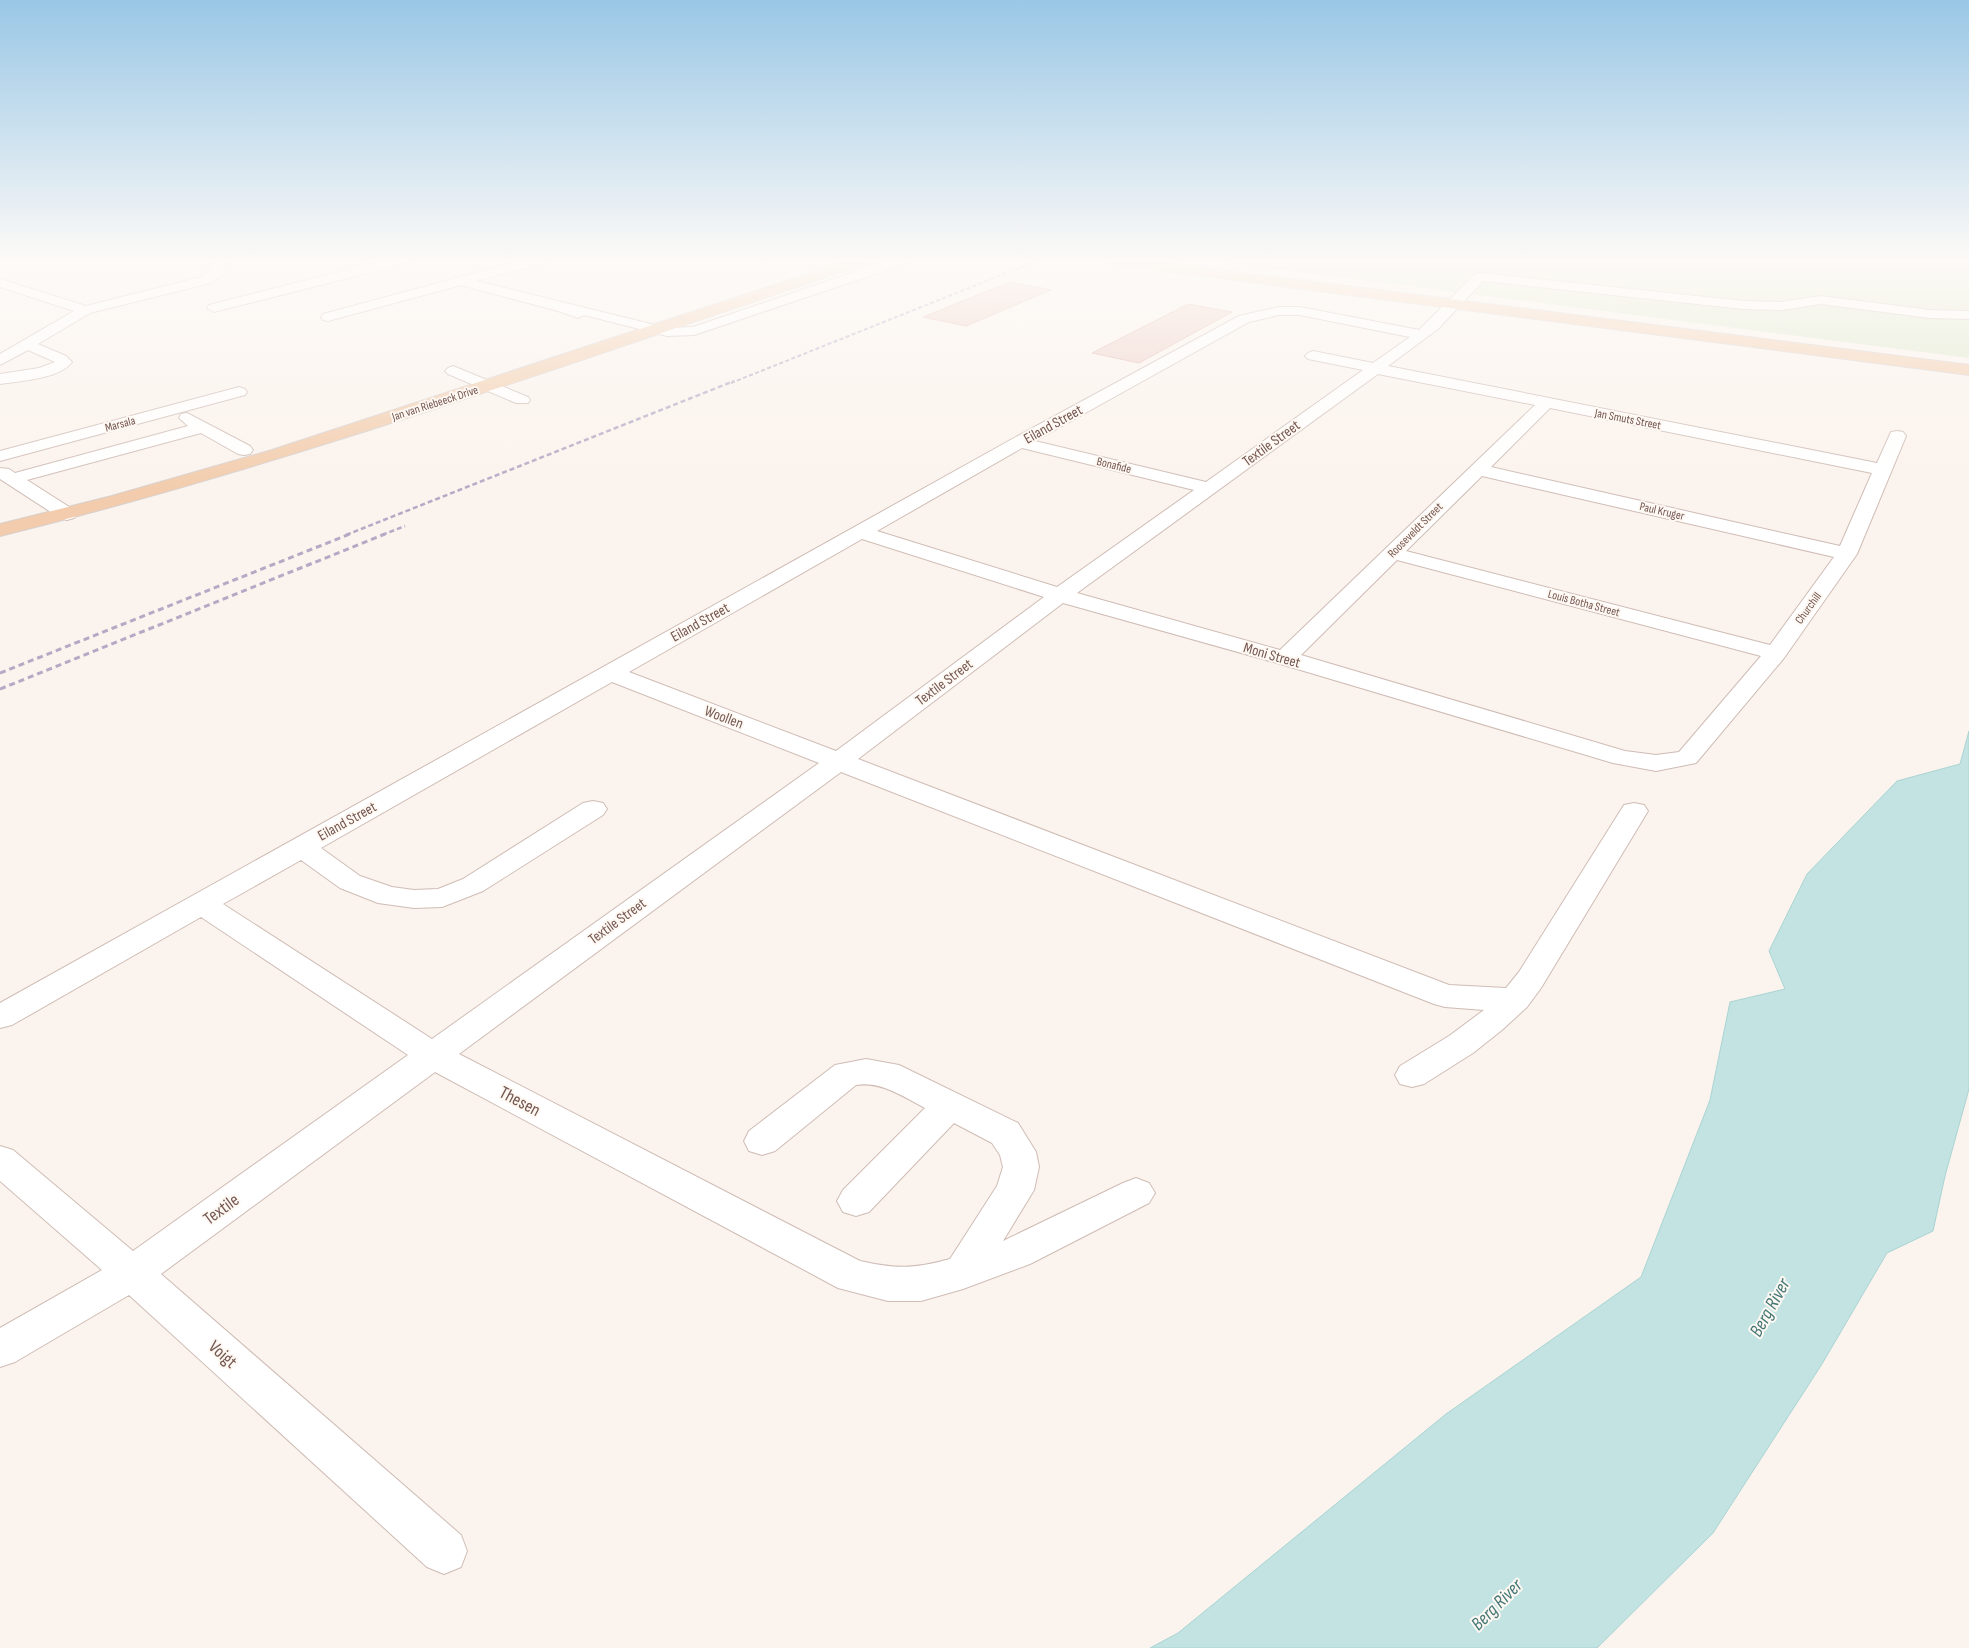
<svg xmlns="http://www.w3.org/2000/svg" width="1969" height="1648" font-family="'Sofia Sans Condensed',sans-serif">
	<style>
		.green { fill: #dce8cc }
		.water { fill: #c2e3e2; stroke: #a9d4d3 }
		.building { fill: #eecfc7; stroke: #dfb4a9 }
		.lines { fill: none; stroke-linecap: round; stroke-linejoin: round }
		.minor-casing { stroke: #cfbcb5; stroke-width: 2 }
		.major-casing { stroke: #d8d0ce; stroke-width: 2 }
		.minor { fill: #fff; fill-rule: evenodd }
		.major { fill: #f2ccac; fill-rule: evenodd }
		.rail-far2 { stroke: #b4aac5; stroke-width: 2; stroke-dasharray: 4 2.5; stroke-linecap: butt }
		.rail-far1 { stroke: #b4aac5; stroke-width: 2.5; stroke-dasharray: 5 3; stroke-linecap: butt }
		.rail { stroke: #b4aac5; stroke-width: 3; stroke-dasharray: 6 4; stroke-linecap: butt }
		.labels { text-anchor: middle; stroke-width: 4; stroke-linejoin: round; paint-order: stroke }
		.far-street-label { font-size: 12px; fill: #755751; stroke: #fef8f3 }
		.street-label { font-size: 15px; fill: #755751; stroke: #fef8f3 }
		.near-street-label { font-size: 18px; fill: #755751; stroke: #fef8f3 }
		.near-water-label { font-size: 19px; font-style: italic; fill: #467877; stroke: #fef8f3 }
	</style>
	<rect width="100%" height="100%" fill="#fbf3ed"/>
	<polygon class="green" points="1206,260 1969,260 1969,358"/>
	<polygon class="water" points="1969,731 1969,1089 1945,1176 1933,1231 1887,1253 1822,1364 1713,1533 1597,1648 1150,1648 1178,1633 1446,1414 1641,1277 1710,1100 1730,1002 1785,989 1769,951 1807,874 1897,781 1960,764"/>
	<g class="building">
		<polygon points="1010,282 1051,290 966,326 923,317"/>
		<polygon points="1188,304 1232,312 1139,363 1092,353"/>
	</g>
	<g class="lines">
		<defs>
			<g id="minor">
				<path d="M205,260H223L226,268L221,276L211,283L90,313L38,344L66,356L72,362C60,379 19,381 0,384V374L39,368L55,362L28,350L0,365V354L74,311L0,287V279L86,306L201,277L213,268V264Z"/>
				<polygon points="386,260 409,260 407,263 214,312 207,308 209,305"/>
				<polygon points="524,260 546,260 544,263 476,281 667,328 693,327 890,260 910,260 908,263 694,335 667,336 584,315 578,318 558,311 461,285 328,321 323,320 321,317 323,314"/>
				<path d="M1480,273L1744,301L1781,302L1821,296L1930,310L1969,311V319L1930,318L1821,304L1781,310L1744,309L1483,281L1438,329L1388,366L1877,463L1891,432L1897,431L1903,432L1906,436L1857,554L1784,658L1696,763L1656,771L1613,763L1277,663L1063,603L858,759L1449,985L1506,988L1519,972L1624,805L1634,803L1644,805L1648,811L1541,988L1527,1007L1502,1030L1473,1053L1424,1084L1412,1087L1400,1084L1395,1075L1400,1066L1449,1036L1484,1010L1445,1007L1434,1004L841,772L459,1054L860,1261C896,1269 914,1269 950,1259L997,1186L1003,1167L1000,1155L992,1143L954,1123L869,1212L856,1216L843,1212L837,1201L843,1190L925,1108C903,1097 882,1081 856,1085L775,1151L762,1155L749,1151L744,1141L749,1131L835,1065L866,1059L899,1065L1018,1123L1036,1152L1039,1167L1034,1190L1003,1241L1123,1183L1136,1178L1149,1183L1155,1193L1149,1203L1030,1264L963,1289L921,1301H888L838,1288L435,1072L161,1274L461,1535L467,1551L461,1567L444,1574L427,1567L129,1295L15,1362L0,1367V1328L102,1270L0,1181V1146L13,1150L133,1251L408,1055L201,917L12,1025L0,1028V1003L1014,438L1239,316L1279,307H1300L1419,330L1475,274ZM1279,315H1300L1410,337L1373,363L1313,351L1308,353L1305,356L1308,359L1363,370L1206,482L1035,441L1249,322ZM1378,374L1535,405L1280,650L1077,593ZM1550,408L1872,473L1840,546L1491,467ZM1022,448L1194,490L1057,587L877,531ZM1482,476L1834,557L1770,645L1406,551ZM862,539L1044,597L836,751L629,672ZM1397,560L1761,656L1679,752L1656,755L1625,751L1301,655ZM612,682L819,763L432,1039L223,904L301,860L340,888L378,903L414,908L442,907L483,891L603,815L607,809L603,803L593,801L583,803L463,879L438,889L414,890L392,887L360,876L321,848Z"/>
				<polygon points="453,366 528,397 530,400 528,403 516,403 448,374 445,371 448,368"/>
				<polygon points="239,387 245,389 247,392 245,395 0,461 0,451"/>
				<polygon points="187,413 250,446 253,450 250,454 244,455 238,454 201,433 27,480 74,510 77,514 74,518 67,520 60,518 0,479 0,468 9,469 15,473 188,426 179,418 181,414"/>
			</g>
			<g id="major">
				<path d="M850,260H870L868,263C581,359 295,463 0,536V524L112,496L272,450Z"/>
				<polygon points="1104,260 1143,260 1969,365 1969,375 1110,264"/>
			</g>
		</defs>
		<use href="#minor" class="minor-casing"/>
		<use href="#major" class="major-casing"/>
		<use href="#minor" class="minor"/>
		<use href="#major" class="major"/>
		<polyline class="rail-far2" points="731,383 1039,260"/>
		<g class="rail-far1">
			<polyline points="346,535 734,381"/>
			<polyline points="382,535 405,526"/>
		</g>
		<g class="rail">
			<polyline points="0,673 350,534"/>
			<polyline points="0,689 385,534"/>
		</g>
	</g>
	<linearGradient id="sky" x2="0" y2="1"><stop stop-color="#99c7e6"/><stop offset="0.53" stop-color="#fdfaf7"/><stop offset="1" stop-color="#fdfaf7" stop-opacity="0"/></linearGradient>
	<rect width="1969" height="491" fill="url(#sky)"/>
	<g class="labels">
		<g class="far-street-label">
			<text transform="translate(435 403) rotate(-18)" y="4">Jan van Riebeeck Drive</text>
			<text transform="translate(1628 419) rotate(11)" y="4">Jan Smuts Street</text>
			<text transform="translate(120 424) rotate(-15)" y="4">Marsala</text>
			<text transform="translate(1114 465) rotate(14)" y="4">Bonafide</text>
			<text transform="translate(1662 511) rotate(13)" y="4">Paul Kruger</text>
			<text transform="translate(1415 530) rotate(-45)" y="4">Rooseveldt Street</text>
			<text transform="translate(1584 603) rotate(15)" y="4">Louis Botha Street</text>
			<text transform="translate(1808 608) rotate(-54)" y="4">Churchill</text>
		</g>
		<g class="street-label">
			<text transform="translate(1053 424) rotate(-29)" y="5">Eiland Street</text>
			<text transform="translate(1271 443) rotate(-36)" y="5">Textile Street</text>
			<text transform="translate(700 622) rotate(-29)" y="5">Eiland Street</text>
			<text transform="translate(1272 655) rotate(16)" y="5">Moni Street</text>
			<text transform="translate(944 682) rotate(-37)" y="5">Textile Street</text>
			<text transform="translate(724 717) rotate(21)" y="5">Woollen</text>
			<text transform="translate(347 821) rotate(-29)" y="5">Eiland Street</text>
			<text transform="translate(617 921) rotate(-36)" y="5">Textile Street</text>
		</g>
		<g class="near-street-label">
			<text transform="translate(520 1101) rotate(28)" y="6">Thesen</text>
			<text transform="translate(221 1209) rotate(-36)" y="6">Textile</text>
			<text transform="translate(223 1354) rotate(42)" y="6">Voigt</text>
		</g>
		<g class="near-water-label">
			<text transform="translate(1769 1307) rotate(-61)" y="7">Berg River</text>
			<text transform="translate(1496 1604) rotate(-45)" y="7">Berg River</text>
		</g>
	</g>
</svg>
